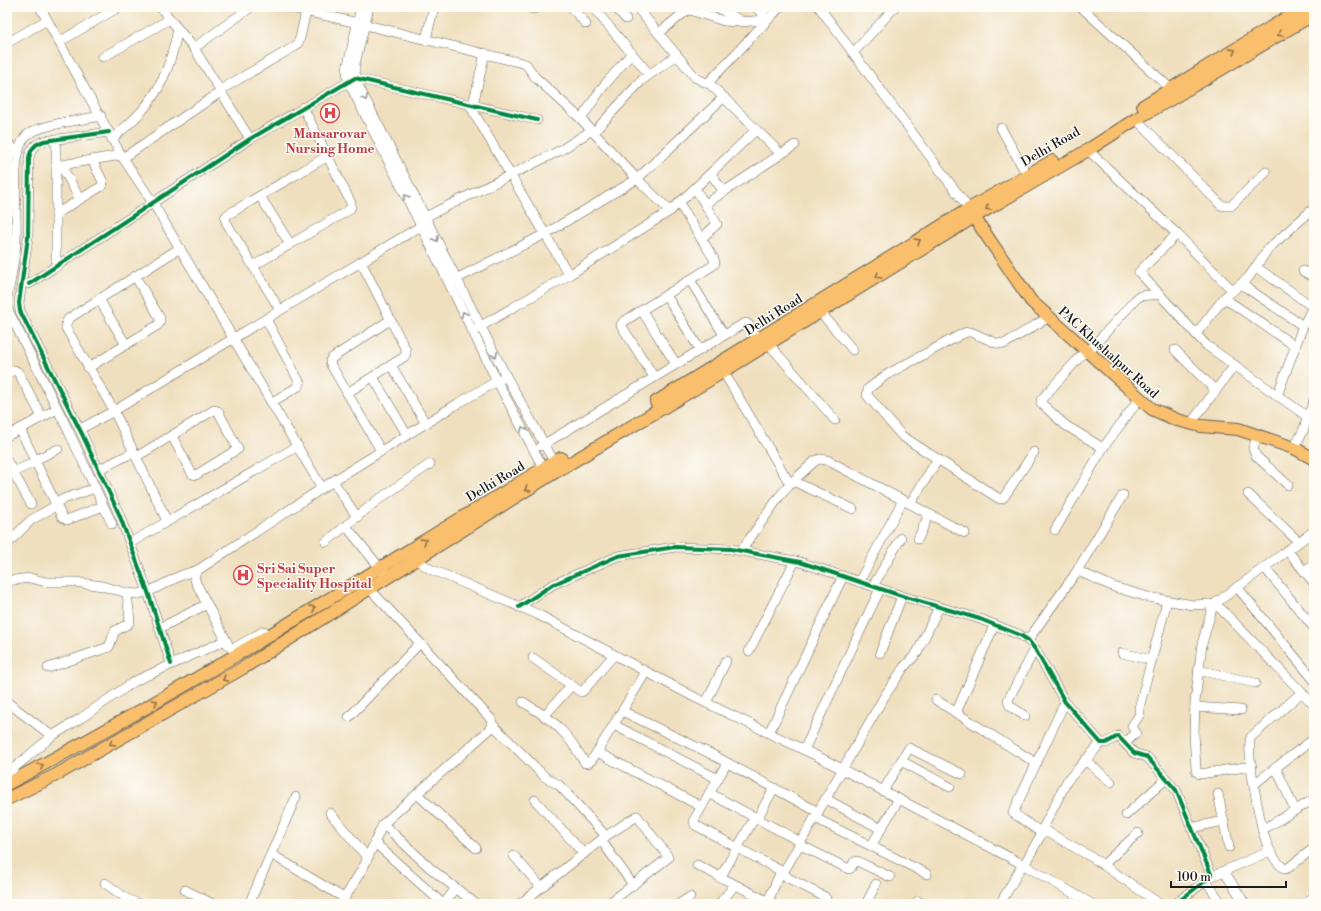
<svg xmlns="http://www.w3.org/2000/svg" width="1321" height="911" font-family="'Libre Bodoni',serif">
	<style>
		.lines { fill: none; stroke-linecap: round; stroke-linejoin: round }
		.minor-casing { stroke: #666055; stroke-width: 10 }
		.major-casing { stroke: #666055; stroke-width: 14 }
		.minor { stroke: #fff; stroke-width: 9 }
		.major { stroke: #f9bf6d; stroke-width: 12 }
		.cycleway-casing { stroke: #fdfcf7; stroke-width: 6 }
		.cycleway { stroke: #00873e; stroke-width: 4 }
		.oneway { stroke: #8a6e44 }
		.oneway2 { stroke: #999 }
		.labels { text-anchor: middle; stroke-width: 3; stroke-linejoin: round; paint-order: stroke }
		.health-label { font-size: 13px; font-weight: bold; fill: #be3a42; stroke: #fdfcf7 }
		.street-label { font-size: 13px; fill: #1c1c1c; stroke: #fdfcf7 }
	</style>
	<rect width="100%" height="100%" fill="#fdfcf7"/>
	<filter id="ink" filterUnits="userSpaceOnUse"><feTurbulence type="fractalNoise" baseFrequency=".025" numOctaves="2"/><feDisplacementMap in="SourceGraphic" scale="8" xChannelSelector="R" yChannelSelector="G"/><feConvolveMatrix kernelMatrix="1 2 1 2 8 2 1 2 1" color-interpolation-filters="sRGB"/></filter>
	<filter id="wash" filterUnits="userSpaceOnUse"><feTurbulence type="fractalNoise" baseFrequency=".012" numOctaves="4" result="noise"/><feDisplacementMap in="SourceGraphic" scale="16" xChannelSelector="R" yChannelSelector="G"/><feGaussianBlur stdDeviation="0.9" result="paint"/><feColorMatrix in="noise" values="0 0 0 0 0 0 0 0 0 0 0 0 0 0 0 0 0 1.4 0 .05"/><feComposite in="paint" operator="in"/></filter>
	<g filter="url(#wash)">
		<rect width="100%" height="100%" fill="#efdfbe"/>
	</g>
	<g filter="url(#ink)">
		<g class="lines">
			<defs>
				<g id="minor">
					<polyline points="40,7 121,155 153,203 322,488"/>
					<polyline points="160,7 194,48 250,139"/>
					<polyline points="287,7 358,23 526,64 535,77 581,119 637,179 670,211"/>
					<polyline points="361,7 347,69 348,81 421,226 497,381 546,473"/>
					<polyline points="369,7 355,64 355,72 357,83 506,376 557,467"/>
					<polyline points="527,7 533,9 540,7"/>
					<polyline points="571,7 586,24"/>
					<polyline points="615,7 626,19"/>
					<polyline points="717,7 741,21"/>
					<polyline points="755,7 769,19"/>
					<polyline points="819,7 969,209"/>
					<polyline points="1082,8 1171,89"/>
					<polyline points="639,10 696,78 711,85 781,154"/>
					<polyline points="596,11 649,74"/>
					<polyline points="659,33 686,11 690,10 724,21 738,22 767,20"/>
					<polyline points="426,39 434,7"/>
					<polyline points="59,42 119,7"/>
					<polyline points="7,43 47,20"/>
					<polyline points="194,48 251,7"/>
					<polyline points="853,53 895,7"/>
					<polyline points="103,57 170,19"/>
					<polyline points="708,83 780,7"/>
					<polyline points="220,90 294,47 298,43 300,38 307,7"/>
					<polyline points="469,104 569,275"/>
					<polyline points="473,105 485,53"/>
					<polyline points="581,119 602,88 632,53"/>
					<polyline points="1136,119 1221,205 1226,206 1231,206 1266,172"/>
					<polyline points="1001,128 1027,175"/>
					<path d="M109,132L44,141C35,144 31,148 29,158L28,237L19,303L20,311L82,434L119,514L148,592L171,664"/>
					<polyline points="594,132 642,80 677,55"/>
					<path d="M112,139C124,128 137,118 146,106C165,83 172,57 178,29"/>
					<polyline points="7,141 18,155"/>
					<polyline points="1088,150 1177,234 1233,291"/>
					<polyline points="123,158 222,91"/>
					<polyline points="61,165 80,199"/>
					<polyline points="56,166 121,155"/>
					<polyline points="711,174 724,192"/>
					<polyline points="695,188 717,224 701,239"/>
					<polyline points="260,196 290,244"/>
					<polyline points="705,204 795,145"/>
					<polyline points="56,214 102,186 103,182 92,160"/>
					<polyline points="419,220 561,150 592,130"/>
					<polyline points="1177,234 1139,272 1206,345 1308,417"/>
					<polyline points="253,266 349,210 351,207 351,203 303,107"/>
					<polyline points="56,267 56,139"/>
					<polyline points="1256,267 1313,307"/>
					<polyline points="1303,271 1314,277"/>
					<polyline points="690,280 724,335"/>
					<polyline points="452,281 545,234 637,179 724,97"/>
					<polyline points="29,284 250,139 355,78 537,120"/>
					<polyline points="1241,284 1303,326"/>
					<polyline points="666,295 700,350"/>
					<path d="M7,298C11,279 15,259 16,240C18,216 9,151 27,135C41,124 82,120 101,116"/>
					<polyline points="1224,298 1295,346"/>
					<polyline points="99,299 126,345"/>
					<polyline points="7,308 68,430 112,524"/>
					<polyline points="280,310 226,222 225,218 227,215 328,156"/>
					<polyline points="642,311 676,364"/>
					<polyline points="820,312 853,350"/>
					<polyline points="266,319 300,383 299,386 272,402"/>
					<polyline points="476,329 569,275 670,211 695,188 756,130"/>
					<polyline points="1196,334 1224,298 1249,277 1268,249 1314,208"/>
					<polyline points="768,343 835,420"/>
					<polyline points="1086,350 1041,400 1041,403 1065,425 1103,448"/>
					<polyline points="1175,350 1216,391"/>
					<polyline points="1088,352 1136,299 1140,296 1160,294"/>
					<polyline points="391,365 426,424"/>
					<polyline points="88,368 158,325 160,322 160,318 135,276"/>
					<polyline points="723,371 790,484"/>
					<polyline points="7,374 14,370 18,372 42,417"/>
					<polyline points="373,377 407,435"/>
					<polyline points="654,377 621,325 623,322 712,266 715,263 714,259 679,203"/>
					<polyline points="347,393 404,357 406,354 406,350 361,262"/>
					<polyline points="1277,396 1301,331 1314,304"/>
					<polyline points="1191,423 1235,365"/>
					<polyline points="20,429 62,517 67,520 103,506"/>
					<polyline points="80,429 114,411 234,338 426,223"/>
					<polyline points="7,436 57,409"/>
					<polyline points="1257,436 1253,449 1256,456 1288,485"/>
					<polyline points="541,446 743,324 746,323 749,325 758,340"/>
					<polyline points="1294,448 1303,431 1314,400"/>
					<polyline points="381,451 331,365 330,361 332,358 390,320"/>
					<polyline points="1034,452 1004,497 1001,499 998,498 902,436 867,395 868,389 886,375 962,334 967,332 971,332 996,343 1004,344 1049,317"/>
					<polyline points="136,457 214,410 218,411 238,449 196,475 192,474 172,436"/>
					<polyline points="35,460 58,449"/>
					<polyline points="7,461 31,504"/>
					<polyline points="98,470 134,452"/>
					<polyline points="13,472 36,462"/>
					<polyline points="333,481 357,517"/>
					<polyline points="793,481 853,509"/>
					<polyline points="1248,494 1299,542"/>
					<polyline points="55,502 95,488"/>
					<polyline points="910,504 938,459"/>
					<polyline points="167,521 114,411 66,328 66,324 68,319 180,248"/>
					<polyline points="346,526 384,573"/>
					<polyline points="1055,530 1103,448 1140,398"/>
					<polyline points="918,539 929,514"/>
					<polyline points="326,542 375,502 430,464"/>
					<polyline points="130,543 298,446"/>
					<polyline points="7,544 31,520 57,505"/>
					<polyline points="1287,550 1314,583"/>
					<polyline points="741,551 779,497 793,481 815,461 820,459 827,460 965,533"/>
					<polyline points="413,555 417,560 430,569 537,614 698,699 819,757 1024,865 1042,833 1046,831 1093,858 1160,904"/>
					<polyline points="1264,567 1314,628"/>
					<polyline points="1304,571 1314,564"/>
					<polyline points="1075,574 1123,495"/>
					<polyline points="7,581 30,578 46,582 75,582 102,586 127,593 139,594 148,591"/>
					<polyline points="859,582 903,500"/>
					<polyline points="873,586 901,538"/>
					<polyline points="1237,587 1314,680"/>
					<polyline points="148,592 182,575 198,570"/>
					<polyline points="519,607 552,585 618,556 675,547 731,549 800,562 902,596 980,619 1020,635 1028,640 1035,649 1065,702 1101,743 1106,743 1118,736 1134,753 1147,757 1176,790 1211,874 1209,878 1175,904"/>
					<polyline points="160,628 207,604"/>
					<polyline points="264,631 236,647 231,648 229,646 196,583 194,575 198,570 333,481 457,404 506,376"/>
					<polyline points="1028,640 1075,574 1078,571 1114,587 1148,597 1193,605 1209,604 1215,605 1221,609 1314,705"/>
					<polyline points="749,651 795,561"/>
					<polyline points="880,653 902,596"/>
					<polyline points="1122,653 1152,660"/>
					<polyline points="533,658 581,692 583,691 614,655"/>
					<polyline points="48,668 109,647 115,631 128,624 130,621 127,593"/>
					<polyline points="1198,670 1255,683"/>
					<path d="M1301,693L1251,737C1245,749 1261,829 1267,844C1270,852 1277,864 1285,869L1288,868L1314,848"/>
					<polyline points="936,700 1036,763"/>
					<polyline points="7,702 52,736"/>
					<path d="M523,702C537,711 552,719 563,732C572,741 578,752 585,763C591,764 594,756 597,752L646,672"/>
					<polyline points="706,703 726,661"/>
					<polyline points="1195,707 1241,710"/>
					<polyline points="622,711 709,753 818,812"/>
					<polyline points="956,713 994,626"/>
					<polyline points="544,716 571,686"/>
					<polyline points="1025,716 1010,706 1008,700 1035,649"/>
					<polyline points="349,717 420,643"/>
					<polyline points="492,724 545,777 559,785 606,836"/>
					<polyline points="614,725 718,779"/>
					<polyline points="769,733 843,576"/>
					<polyline points="1125,743 1136,733 1132,726 1140,714 1139,708 1167,601"/>
					<polyline points="804,750 880,589"/>
					<polyline points="597,752 702,807"/>
					<polyline points="1085,760 1111,782"/>
					<polyline points="901,761 950,787"/>
					<polyline points="727,763 694,820 695,825 781,871 788,878 825,897 826,899 825,904"/>
					<polyline points="1252,766 1200,774 1197,772 1196,769 1194,733 1195,702 1202,644 1213,605 1314,531"/>
					<polyline points="1276,768 1295,810"/>
					<polyline points="7,774 52,736 81,718 135,681 226,640"/>
					<polyline points="1254,784 1311,741"/>
					<polyline points="883,791 909,748 962,774"/>
					<polyline points="709,793 801,842"/>
					<polyline points="417,794 476,848"/>
					<polyline points="1218,794 1229,847"/>
					<polyline points="826,799 881,829"/>
					<polyline points="535,800 584,854"/>
					<polyline points="330,813 367,857"/>
					<polyline points="1126,815 1166,779"/>
					<polyline points="815,818 927,874"/>
					<polyline points="757,819 774,788"/>
					<polyline points="383,824 430,868 476,904"/>
					<polyline points="1191,828 1223,821"/>
					<polyline points="1262,830 1314,799"/>
					<polyline points="1041,832 1067,781 1101,743"/>
					<polyline points="1042,833 1013,813 1065,702"/>
					<polyline points="601,840 633,885"/>
					<polyline points="374,842 443,904"/>
					<polyline points="800,845 849,869 851,868 854,862 857,861 890,877"/>
					<polyline points="871,846 899,799"/>
					<polyline points="271,854 344,898"/>
					<polyline points="514,856 541,887"/>
					<polyline points="697,865 773,904"/>
					<polyline points="1024,865 1092,904"/>
					<polyline points="1103,865 1138,833"/>
					<polyline points="1224,871 1245,904"/>
					<polyline points="783,873 884,697 904,667 917,653 939,607"/>
					<polyline points="1210,877 1270,851"/>
					<polyline points="720,878 755,817"/>
					<polyline points="1206,881 1222,904"/>
					<polyline points="105,883 127,899 139,904"/>
					<polyline points="185,890 213,904"/>
					<polyline points="768,901 781,871"/>
					<polyline points="249,904 296,797"/>
					<polyline points="341,904 364,866 383,824 489,730 492,724 491,719 366,585"/>
					<polyline points="444,904 456,888"/>
					<polyline points="520,904 606,836 637,816 667,855 668,858 608,904"/>
					<polyline points="679,904 690,897"/>
					<polyline points="719,904 735,885"/>
					<polyline points="866,904 876,884"/>
					<polyline points="916,904 918,901 923,904"/>
					<polyline points="1000,904 1023,864"/>
					<polyline points="1304,904 1314,897"/>
				</g>
				<g id="major">
					<polyline points="1143,106 1304,7"/>
					<polyline points="974,217 1031,301 1152,409 1177,420 1201,426 1238,429 1294,448 1314,459"/>
					<polyline points="656,402 969,209 1052,161"/>
					<path d="M7,784C105,732 201,677 296,619C384,566 472,511 561,458"/>
					<polyline points="7,799 56,775 243,668 552,474 711,379 974,217 1088,150 1136,119 1166,102 1314,14"/>
				</g>
			</defs>
			<use href="#minor" class="minor-casing"/>
			<use href="#major" class="major-casing"/>
			<use href="#minor" class="minor"/>
			<use href="#major" class="major"/>
			<defs>
				<g id="cycleway">
					<path d="M109,132L44,141C35,144 31,148 29,158L28,237L19,303L20,311L82,434L119,514L148,592L171,664"/>
					<polyline points="29,284 250,139 355,78 537,120"/>
					<polyline points="519,607 552,585 618,556 675,547 731,549 800,562 902,596 980,619 1020,635 1028,640 1035,649 1065,702 1101,743 1106,743 1118,736 1134,753 1147,757 1176,790 1211,874 1209,878 1175,904"/>
				</g>
			</defs>
			<use href="#cycleway" class="cycleway-casing"/>
			<use href="#cycleway" class="cycleway"/>
		</g>
		<defs><path id="oneway-chevron" d="M-2-3.5L2.5 0L-2 3.5" fill="none" stroke-width="1.6" stroke-linecap="round" stroke-linejoin="round"/></defs>
		<g class="oneway">
			<use href="#oneway-chevron" transform="translate(1280 34) rotate(149)"/>
			<use href="#oneway-chevron" transform="translate(1233 51) rotate(-32)"/>
			<use href="#oneway-chevron" transform="translate(988 208) rotate(149)"/>
			<use href="#oneway-chevron" transform="translate(918 241) rotate(-32)"/>
			<use href="#oneway-chevron" transform="translate(878 276) rotate(148)"/>
			<use href="#oneway-chevron" transform="translate(527 489) rotate(147)"/>
			<use href="#oneway-chevron" transform="translate(424 541) rotate(-32)"/>
			<use href="#oneway-chevron" transform="translate(313 608) rotate(-31)"/>
			<use href="#oneway-chevron" transform="translate(225 679) rotate(150)"/>
			<use href="#oneway-chevron" transform="translate(155 702) rotate(-31)"/>
			<use href="#oneway-chevron" transform="translate(112 743) rotate(150)"/>
			<use href="#oneway-chevron" transform="translate(41 766) rotate(-29)"/>
		</g>
		<g class="oneway2">
			<use href="#oneway-chevron" transform="translate(365 98) rotate(63)"/>
			<use href="#oneway-chevron" transform="translate(406 197) rotate(-117)"/>
			<use href="#oneway-chevron" transform="translate(436 239) rotate(63)"/>
			<use href="#oneway-chevron" transform="translate(464 314) rotate(-116)"/>
			<use href="#oneway-chevron" transform="translate(495 355) rotate(63)"/>
			<use href="#oneway-chevron" transform="translate(523 429) rotate(-118)"/>
		</g>
	</g>
	<defs>
		<symbol id="hospital-ring" viewBox="-11 -11 22 22"><circle r="9.5" fill="#fdfcf7" stroke="#e0444e" stroke-width="1.5"/><path d="M-5-5h3v3.5h4V-5h3V5h-3V1.5h-4V5h-3Z" fill="#e0444e"/></symbol>
	</defs>
	<g fill-rule="evenodd">
		<use href="#hospital-ring" x="319" y="102" width="22" height="22"/>
		<use href="#hospital-ring" x="232" y="564" width="22" height="22"/>
	</g>
	<g class="labels">
		<g class="health-label">
			<text x="330" y="138">Mansarovar<tspan x="330" dy="15">Nursing Home</tspan></text>
			<text x="257" y="573" text-anchor="start">Sri Sai Super<tspan x="257" dy="15">Speciality Hospital</tspan></text>
		</g>
		<g class="street-label">
			<text transform="translate(1050 146) rotate(-30)" y="5">Delhi Road</text>
			<text transform="translate(773 314) rotate(-32)" y="5">Delhi Road</text>
			<text transform="translate(1109 352) rotate(42)" y="5">PAC Khushalpur Road</text>
			<text transform="translate(495 481) rotate(-31)" y="5">Delhi Road</text>
		</g>
	</g>
	<rect width="1321" height="911" fill="none" stroke="#fdfcf7" stroke-width="24"/>
	<path d="M1171 881v6h115v-6" fill="none" stroke="#1c1c1c" stroke-width="2"/>
	<text x="1177" y="881" font-size="12" fill="#1c1c1c" stroke="#fdfcf7" stroke-width="3" paint-order="stroke">100 m</text>
</svg>
